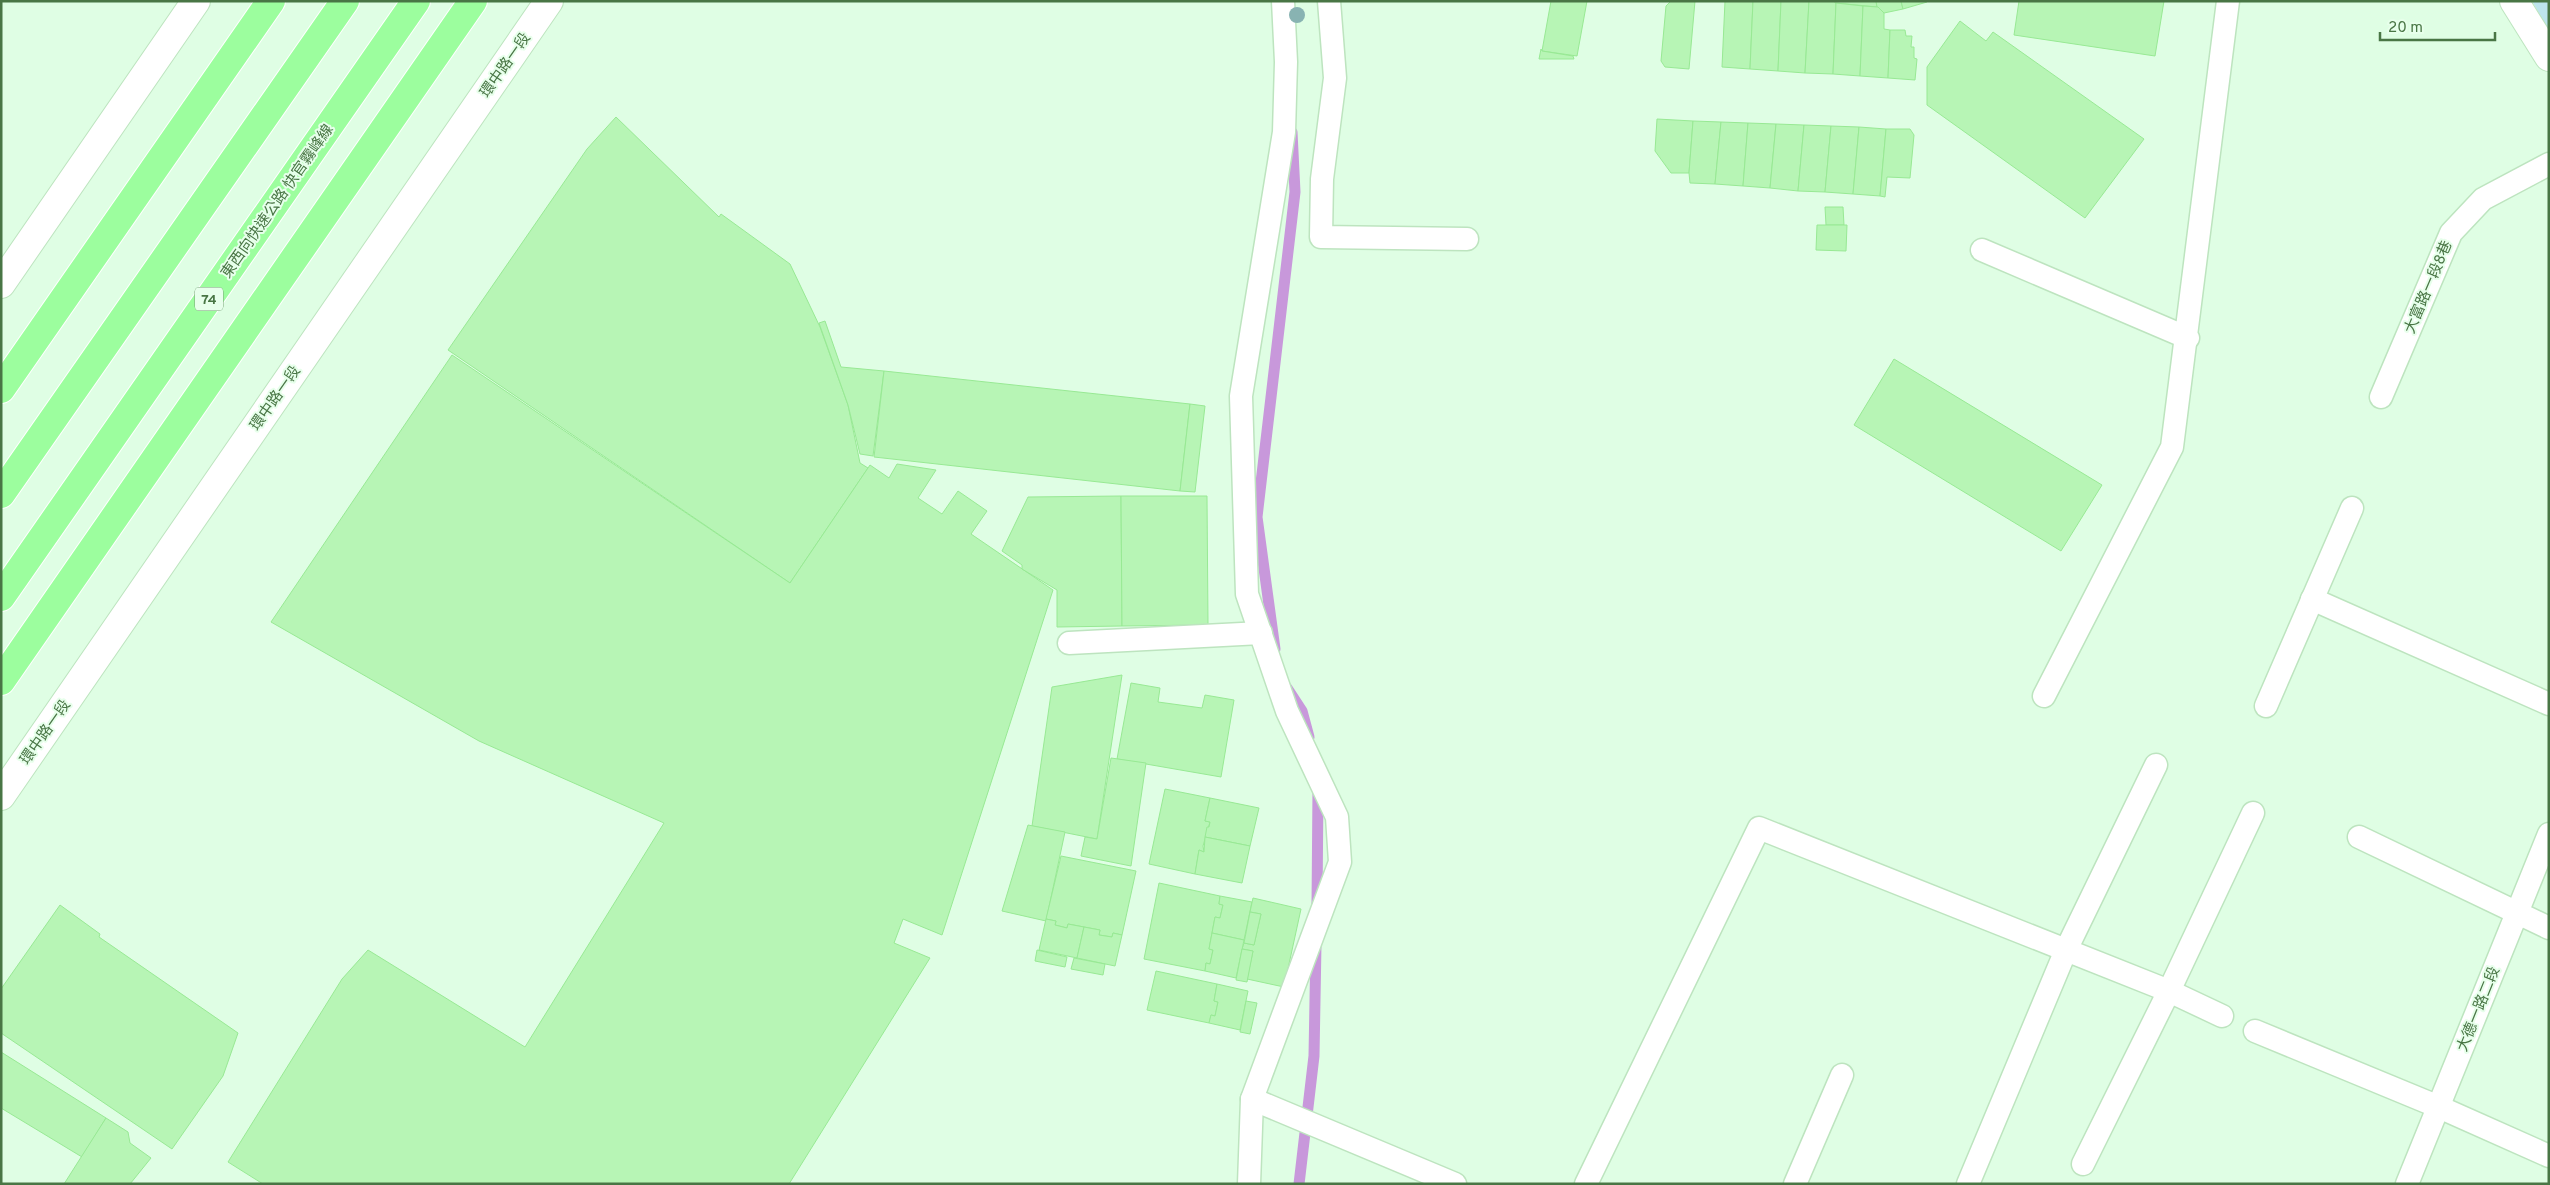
<svg xmlns="http://www.w3.org/2000/svg" width="2550" height="1185" font-family="Overpass,'Noto Sans TC',sans-serif">
	<style>
		.green { fill: #bde4ec }
		.lines { fill: none; stroke-linecap: round; stroke-linejoin: round }
		.stream { stroke: #c898db; stroke-width: 11 }
		.building { fill: #b7f5b5; stroke: #98e994 }
		.service-casing { stroke: #bde4bf; stroke-width: 25 }
		.tertiary-casing { stroke: #bde4bf; stroke-width: 30 }
		.trunk-casing { stroke: #fff; stroke-width: 30 }
		.service { stroke: #fff; stroke-width: 22 }
		.tertiary { stroke: #fff; stroke-width: 28 }
		.trunk { stroke: #9cfe9e; stroke-width: 28 }
		.tree { fill: #88b3b2 }
		.labels { text-anchor: middle; stroke-width: 4; stroke-linejoin: round; paint-order: stroke }
		.shield { fill: #e7ffeb; stroke: #789f77; stroke-width: 1 }
		.shield-label { font-size: 14px; font-weight: bold; fill: #497645 }
		.street-label { font-size: 15px; fill: #497645; stroke: #e7ffeb }
	</style>
	<rect width="100%" height="100%" fill="#dffee4"/>
	<polygon class="green" points="2532,1 2549,1 2549,31"/>
	<g class="lines">
		<g class="stream">
			<polyline points="1275,649 1257,517 1295,192 1292,132"/>
			<polyline points="1287,688 1302,711 1309,737"/>
			<polyline points="1317,905 1318,789"/>
			<polyline points="1299,1184 1314,1056 1316,944"/>
		</g>
	</g>
	<g class="building">
		<polygon points="1551,1 1587,1 1577,56 1542,51"/>
		<polygon points="1671,1 1695,1 1689,69 1665,67 1661,61 1666,6"/>
		<polygon points="1725,1 1753,1 1750,69 1722,67"/>
		<polygon points="1753,1 1781,1 1778,71 1750,69"/>
		<polygon points="1781,1 1809,1 1805,73 1778,71"/>
		<polygon points="1809,1 1835,1 1836,3 1833,74 1805,73"/>
		<polygon points="1835,1 1876,1 1877,7 1835,3"/>
		<polygon points="1876,1 1901,1 1903,9 1884,13 1877,7"/>
		<polygon points="1901,1 1927,1 1927,2 1903,9"/>
		<polygon points="2019,1 2164,1 2155,56 2014,35"/>
		<polygon points="1836,3 1863,6 1860,76 1833,74"/>
		<polygon points="1863,6 1878,7 1884,13 1884,29 1890,30 1888,78 1860,76"/>
		<polygon points="1960,21 1986,41 1993,32 2144,139 2085,218 1927,105 1927,67"/>
		<polygon points="1890,30 1905,30 1906,36 1912,36 1911,47 1914,47 1914,58 1917,59 1915,80 1888,78"/>
		<polygon points="1541,49 1542,51 1573,56 1574,59 1539,59"/>
		<polygon points="616,117 719,217 721,214 790,264 820,327 848,405 860,463 868,468 790,583 448,350 587,149"/>
		<polygon points="1657,119 1693,121 1689,173 1671,173 1655,151"/>
		<polygon points="1693,121 1721,122 1715,184 1690,183 1689,173"/>
		<polygon points="1721,122 1748,123 1743,186 1715,184"/>
		<polygon points="1748,123 1776,124 1770,188 1743,186"/>
		<polygon points="1776,124 1804,125 1798,191 1770,188"/>
		<polygon points="1804,125 1831,126 1825,192 1798,191"/>
		<polygon points="1831,126 1859,127 1853,194 1825,192"/>
		<polygon points="1859,127 1886,129 1880,196 1853,194"/>
		<polygon points="1886,129 1910,129 1914,135 1910,178 1887,177 1885,197 1880,196"/>
		<polygon points="1825,207 1843,207 1844,225 1826,225"/>
		<polygon points="1817,225 1847,225 1846,251 1816,250"/>
		<polygon points="825,321 841,367 884,371 873,456 860,454 848,405 819,323"/>
		<polygon points="452,355 790,583 870,465 889,478 897,464 936,470 918,498 942,514 958,491 987,511 971,534 1053,590 942,935 903,919 894,943 930,958 789,1184 263,1184 228,1162 342,979 368,950 525,1047 664,823 479,741 271,622"/>
		<polygon points="1894,359 2102,485 2061,551 1854,425"/>
		<polygon points="884,371 1190,404 1180,491 874,457"/>
		<polygon points="1190,404 1205,406 1195,492 1180,491"/>
		<polygon points="1121,496 1122,626 1057,627 1057,590 1022,569 1022,565 1002,551 1028,497"/>
		<polygon points="1121,496 1207,496 1208,625 1122,626"/>
		<polygon points="1122,675 1097,839 1032,826 1052,687"/>
		<polygon points="1131,683 1160,688 1158,702 1202,708 1205,695 1234,700 1221,777 1117,759"/>
		<polygon points="1111,758 1146,763 1131,866 1081,856 1085,837 1097,839"/>
		<polygon points="1165,789 1210,798 1205,821 1210,822 1203,846 1204,852 1199,850 1195,874 1149,864"/>
		<polygon points="1210,798 1259,808 1250,846 1205,837 1207,827 1209,827 1210,822 1205,821"/>
		<polygon points="1028,825 1065,832 1046,921 1002,911"/>
		<polygon points="1205,837 1250,846 1242,883 1195,874 1199,850 1204,852"/>
		<polygon points="1061,856 1136,871 1122,935 1113,933 1112,937 1099,935 1100,930 1068,924 1067,928 1055,925 1056,921 1046,919"/>
		<polygon points="1159,883 1220,896 1219,904 1223,905 1220,918 1215,917 1209,949 1213,950 1210,964 1206,963 1205,971 1144,959"/>
		<polygon points="1220,896 1252,902 1244,940 1212,933 1215,917 1220,918 1223,905 1219,904"/>
		<polygon points="1253,898 1301,909 1284,987 1247,979 1253,951 1242,949 1244,943 1254,945 1261,914 1250,912"/>
		<polygon points="60,905 100,934 99,937 238,1033 223,1076 172,1149 1,1033 1,989"/>
		<polygon points="1250,912 1261,914 1254,945 1244,943"/>
		<polygon points="1046,919 1056,921 1055,925 1067,928 1068,924 1084,927 1077,958 1039,950"/>
		<polygon points="1084,927 1100,930 1099,935 1112,937 1113,933 1122,935 1115,966 1077,958"/>
		<polygon points="1212,933 1244,940 1236,978 1205,971 1206,963 1210,964 1213,950 1209,949"/>
		<polygon points="1242,949 1253,951 1247,982 1236,980"/>
		<polygon points="1037,950 1067,957 1065,967 1035,961"/>
		<polygon points="1074,958 1105,964 1103,975 1071,969"/>
		<polygon points="1156,971 1217,984 1214,1001 1218,1002 1215,1016 1211,1015 1209,1023 1147,1010"/>
		<polygon points="1217,984 1248,991 1240,1030 1209,1023 1211,1015 1215,1016 1218,1002 1214,1001"/>
		<polygon points="1246,1001 1257,1003 1250,1034 1240,1032"/>
		<polygon points="1,1052 106,1118 82,1157 1,1108"/>
		<polygon points="106,1118 128,1132 130,1143 151,1158 130,1184 64,1184"/>
	</g>
	<g class="lines">
		<defs>
			<g id="service">
				<polyline points="1329,1 1335,78 1322,179 1321,237 1467,239"/>
				<polyline points="1982,250 2188,338"/>
				<polyline points="2381,397 2451,233 2483,199 2549,164"/>
				<polyline points="2312,599 2549,704"/>
				<polyline points="1069,643 1261,633"/>
				<polyline points="2044,696 2172,447 2228,1"/>
				<polyline points="2266,706 2352,508"/>
				<polyline points="2359,837 2549,928"/>
				<polyline points="2255,1031 2439,1107 2549,1156"/>
				<polyline points="1252,1099 1455,1184"/>
				<polyline points="2083,1164 2169,991 2253,813"/>
				<polyline points="1249,1184 1252,1099 1340,862 1337,817 1287,711 1247,594 1241,396 1284,132 1286,62 1283,1"/>
				<polyline points="1586,1184 1759,828 2169,991 2222,1016"/>
				<polyline points="1795,1184 1842,1075"/>
				<polyline points="1968,1184 2066,950 2156,765"/>
				<polyline points="2407,1184 2549,834"/>
			</g>
			<g id="tertiary">
				<polyline points="2514,1 2549,57"/>
				<polyline points="1,284 196,1"/>
				<polyline points="1,796 549,1"/>
			</g>
			<g id="trunk">
				<polyline points="1,389 271,1"/>
				<polyline points="1,494 345,1"/>
				<polyline points="1,597 416,1"/>
				<polyline points="1,681 473,1"/>
			</g>
		</defs>
		<use href="#service" class="service-casing"/>
		<use href="#tertiary" class="tertiary-casing"/>
		<use href="#trunk" class="trunk-casing"/>
		<use href="#service" class="service"/>
		<use href="#tertiary" class="tertiary"/>
		<use href="#trunk" class="trunk"/>
	</g>
	<circle class="tree" cx="1297" cy="15" r="8"/>
	<g class="labels">
		<rect class="shield" x="195" y="287.5" width="28" height="23" rx="4"/>
		<g class="shield-label">
			<text x="209" y="304">74</text>
		</g>
		<g class="street-label">
			<text transform="translate(505 65) rotate(-55)" y="5">環中路一段</text>
			<text transform="translate(277 201) rotate(-55)" y="5">東西向快速公路 快官霧峰線</text>
			<text transform="translate(2428 287) rotate(-67)" y="5">大富路一段8巷</text>
			<text transform="translate(275 398) rotate(-55)" y="5">環中路一段</text>
			<text transform="translate(45 732) rotate(-55)" y="5">環中路一段</text>
			<text transform="translate(2478 1009) rotate(-68)" y="5">大德一路二段</text>
		</g>
	</g>
	<rect width="2550" height="1185" fill="none" stroke="#497645" stroke-width="5"/>
	<path d="M2380 32v8h115v-8" fill="none" stroke="#497645" stroke-width="2.5"/>
	<text x="2388" y="32" font-size="15" fill="#497645" stroke="#e7ffeb" stroke-width="4" paint-order="stroke">20 m</text>
</svg>
